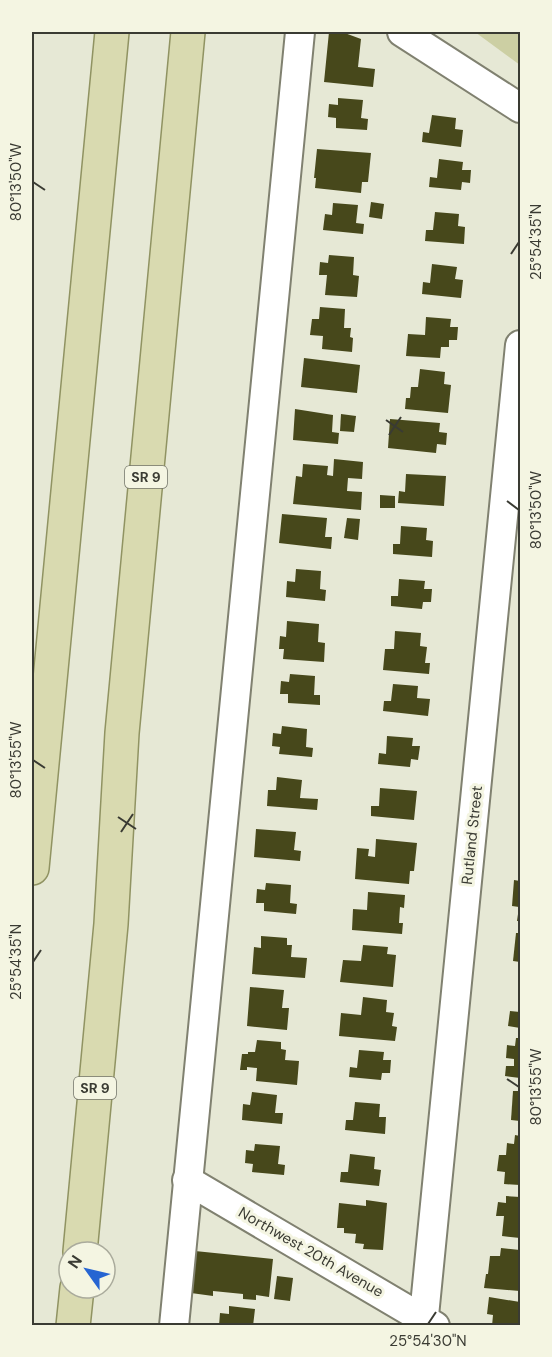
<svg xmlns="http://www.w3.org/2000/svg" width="552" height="1357" font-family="'DM Sans',sans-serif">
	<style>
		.green { fill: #cccfa3 }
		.building { fill: #47481b }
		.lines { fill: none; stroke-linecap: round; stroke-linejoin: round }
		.street-casing { stroke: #808170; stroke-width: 32 }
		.primary-casing { stroke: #909362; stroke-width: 36 }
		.street { stroke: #fff; stroke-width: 28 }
		.primary { stroke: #d9dab0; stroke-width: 33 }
		.ticks { fill: none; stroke: #3a3b33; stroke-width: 2 }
		.labels { text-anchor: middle; stroke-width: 6; stroke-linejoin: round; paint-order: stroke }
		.shield { fill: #f4f5e2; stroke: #727368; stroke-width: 1.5 }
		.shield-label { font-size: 14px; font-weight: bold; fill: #3a3b33 }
		.street-label { font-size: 15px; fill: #3a3b33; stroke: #f4f5e2 }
		.neatline { fill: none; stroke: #3a3b33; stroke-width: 2 }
		.ticks-label { font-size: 15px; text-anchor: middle; fill: #3a3b33 }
	</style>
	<rect width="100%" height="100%" fill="#e6e8d5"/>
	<polygon class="green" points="475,32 520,32 520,65"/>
	<g class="building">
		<polygon points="329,32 342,32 361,39 358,67 375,69 373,87 324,82"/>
		<polygon points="338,98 363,100 361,118 368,119 367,130 336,128 336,118 328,117 329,104 338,105"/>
		<polygon points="432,115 456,118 455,129 463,130 461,147 422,142 423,132 429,133"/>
		<polygon points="317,149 371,153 368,182 362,182 361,193 315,188 316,178 314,178"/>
		<polygon points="439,159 463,162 462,170 471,170 470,183 462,182 461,190 429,187 430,177 437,178"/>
		<polygon points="371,202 384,204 382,219 369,217"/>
		<polygon points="333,203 358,205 356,223 364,224 363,234 323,230 325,214 332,215"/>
		<polygon points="435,212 459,214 458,226 465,227 464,244 425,241 426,230 433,230"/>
		<polygon points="329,255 354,257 353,275 359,276 357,297 325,295 327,275 319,275 320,262 328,263"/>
		<polygon points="432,264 457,267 455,279 463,280 461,298 422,294 423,282 430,283"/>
		<polygon points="320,307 345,309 344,328 351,328 350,337 353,338 352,352 322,349 323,336 310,335 312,319 319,319"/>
		<polygon points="426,317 451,319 450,327 458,327 457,340 449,340 449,347 441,347 440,358 406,356 408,334 425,335"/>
		<polygon points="304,358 360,365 357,393 301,387"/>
		<polygon points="420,369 445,372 444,384 451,385 448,413 405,409 406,398 410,398 411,387 418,387"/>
		<polygon points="295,409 333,415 332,432 339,433 338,444 293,440"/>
		<polygon points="341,414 356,416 354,432 340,431"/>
		<polygon points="390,419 440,423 439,432 447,433 446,445 437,444 436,453 388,448"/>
		<polygon points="334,459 363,462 362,479 348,478 347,491 362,492 361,510 293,504 296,476 302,477 303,464 328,466 327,475 333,476"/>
		<polygon points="406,474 446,476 444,506 398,503 399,491 405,492"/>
		<polygon points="380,495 395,496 395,508 380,508"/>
		<polygon points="282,514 327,518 325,537 332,537 331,549 279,543"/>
		<polygon points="347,518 360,519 358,540 344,538"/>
		<polygon points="401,526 427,528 426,540 433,541 432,557 393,554 393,544 400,544"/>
		<polygon points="296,569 321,571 320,589 326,590 325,601 286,597 287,581 295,582"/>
		<polygon points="399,579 425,581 424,589 432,589 431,602 423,602 422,609 391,606 391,596 398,596"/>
		<polygon points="287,621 319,624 318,642 325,643 324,662 283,659 284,649 279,649 280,636 286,637"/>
		<polygon points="395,631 421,633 420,646 427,647 425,663 430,663 429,674 383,670 385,649 394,649"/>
		<polygon points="290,674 315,676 314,695 320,695 320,705 288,703 288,694 280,694 281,681 289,682"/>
		<polygon points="393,684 418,686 417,698 430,699 428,716 383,711 384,701 391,701"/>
		<polygon points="282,726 307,729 306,747 313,748 312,757 279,754 280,747 272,746 273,733 281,734"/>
		<polygon points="387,736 413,738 412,746 420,746 418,760 411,759 410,767 378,764 379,753 386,754"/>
		<polygon points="277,777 302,780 300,798 318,799 317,810 267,806 268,790 276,790"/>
		<polygon points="380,788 417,791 414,820 371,816 371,806 379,806"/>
		<polygon points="256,829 296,832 294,850 301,851 300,861 254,857"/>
		<polygon points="376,839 417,843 414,871 410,871 409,884 355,879 357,848 369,849 368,856 375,857"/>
		<polygon points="514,880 520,881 520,921 517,921 519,907 512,906"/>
		<polygon points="266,883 291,885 290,903 297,904 296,914 264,911 264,903 256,903 257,889 265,890"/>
		<polygon points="368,892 405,895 404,908 400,907 399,923 403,923 402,934 352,930 353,909 367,910"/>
		<polygon points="516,933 520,933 520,962 513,961"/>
		<polygon points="261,936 287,938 287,945 292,945 291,957 307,958 305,978 252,974 254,947 261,948"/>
		<polygon points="363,945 388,947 387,954 396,955 393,987 340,982 343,960 361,961"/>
		<polygon points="250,987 284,990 282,1008 289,1008 287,1030 247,1026"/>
		<polygon points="363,997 387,1000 386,1012 394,1013 392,1026 397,1027 395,1041 339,1036 341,1013 361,1015"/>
		<polygon points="510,1011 520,1012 520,1028 508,1026"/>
		<polygon points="516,1038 520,1038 520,1078 505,1076 506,1066 514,1066 514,1059 506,1058 507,1045 515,1046"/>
		<polygon points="257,1040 281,1042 281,1049 286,1050 285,1060 299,1061 297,1085 256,1081 257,1068 247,1067 247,1070 240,1070 242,1054 248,1054 248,1052 255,1052"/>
		<polygon points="359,1050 384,1052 383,1060 391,1060 390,1073 382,1073 381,1080 349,1077 350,1067 357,1068"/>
		<polygon points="513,1091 520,1091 520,1121 511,1120"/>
		<polygon points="252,1092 277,1095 275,1113 283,1113 282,1124 242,1120 243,1104 250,1105"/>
		<polygon points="355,1102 380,1104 379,1117 386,1117 385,1134 345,1130 346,1120 353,1120"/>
		<polygon points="515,1135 520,1136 520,1185 504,1184 505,1172 497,1171 499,1155 506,1155 507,1143 514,1144"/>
		<polygon points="255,1144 280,1146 278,1164 285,1165 284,1175 252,1172 253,1164 245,1163 246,1150 254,1151"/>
		<polygon points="350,1154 375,1157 374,1169 381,1170 379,1186 340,1182 341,1172 348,1172"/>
		<polygon points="506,1196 520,1197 520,1238 502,1236 504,1216 496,1216 498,1202 506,1203"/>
		<polygon points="366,1200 387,1203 383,1250 363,1249 364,1244 355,1243 356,1234 344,1233 344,1228 337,1228 339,1203 366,1206"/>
		<polygon points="501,1248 520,1250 520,1291 484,1288 486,1274 488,1274 490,1256 500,1256"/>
		<polygon points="195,1251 273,1259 269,1297 256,1295 256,1300 243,1299 243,1294 213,1291 213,1296 191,1293"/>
		<polygon points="277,1276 293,1278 290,1301 274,1299"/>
		<polygon points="489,1297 520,1302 520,1326 492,1326 493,1315 487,1314"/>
		<polygon points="229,1306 255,1309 253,1326 219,1326 220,1313 229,1314"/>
	</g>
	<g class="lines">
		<defs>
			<g id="street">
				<polyline points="402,32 520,108"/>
				<polyline points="187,1180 435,1326"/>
				<polyline points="174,1326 300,32"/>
				<polyline points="423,1326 520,345"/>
			</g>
			<g id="primary">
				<polyline points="32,868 112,32"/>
				<polyline points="80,1252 111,924 122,733 188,32"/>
				<polyline points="73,1326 77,1288"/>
			</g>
		</defs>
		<use href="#street" class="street-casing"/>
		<use href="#primary" class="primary-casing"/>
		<use href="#street" class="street"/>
		<use href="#primary" class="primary"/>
	</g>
	<path class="ticks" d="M33,182L45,190M511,254L519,242M386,420L403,432M389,435L401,417M507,501L519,510M33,760L45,768M118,817L136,829M121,832L133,814M33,962L41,950M507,1079L519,1087M428,1324L436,1312"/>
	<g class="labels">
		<g class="shield">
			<rect x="125" y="466" width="42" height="22" rx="4.5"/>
			<rect x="74" y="1077" width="42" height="22" rx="4.5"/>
		</g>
		<g class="shield-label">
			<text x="146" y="482">SR 9</text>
			<text x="95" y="1093">SR 9</text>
		</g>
		<g class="street-label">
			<text transform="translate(472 835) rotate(-84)" y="5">Rutland Street</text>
			<text transform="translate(311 1252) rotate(30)" y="5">Northwest 20th Avenue</text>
		</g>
	</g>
	<rect width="552" height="1357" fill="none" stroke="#f4f5e2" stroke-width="66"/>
	<g transform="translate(87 1270) rotate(304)"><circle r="28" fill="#f4f5e2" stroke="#aaab9c" stroke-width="1.5"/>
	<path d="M0-4.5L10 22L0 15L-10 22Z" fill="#2665d2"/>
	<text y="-9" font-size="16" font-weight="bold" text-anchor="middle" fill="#3a3b33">N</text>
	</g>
	<rect x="33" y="33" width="486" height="1291" class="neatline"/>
	<g class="ticks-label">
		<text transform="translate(16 182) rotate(-90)" y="5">80°13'50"W</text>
		<text transform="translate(536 242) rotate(-90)" y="5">25°54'35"N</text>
		<text transform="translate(536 510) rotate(-90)" y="5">80°13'50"W</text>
		<text transform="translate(16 760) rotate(-90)" y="5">80°13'55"W</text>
		<text transform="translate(16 962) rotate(-90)" y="5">25°54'35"N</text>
		<text transform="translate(536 1087) rotate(-90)" y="5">80°13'55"W</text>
		<text x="428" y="1346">25°54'30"N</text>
	</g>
</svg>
